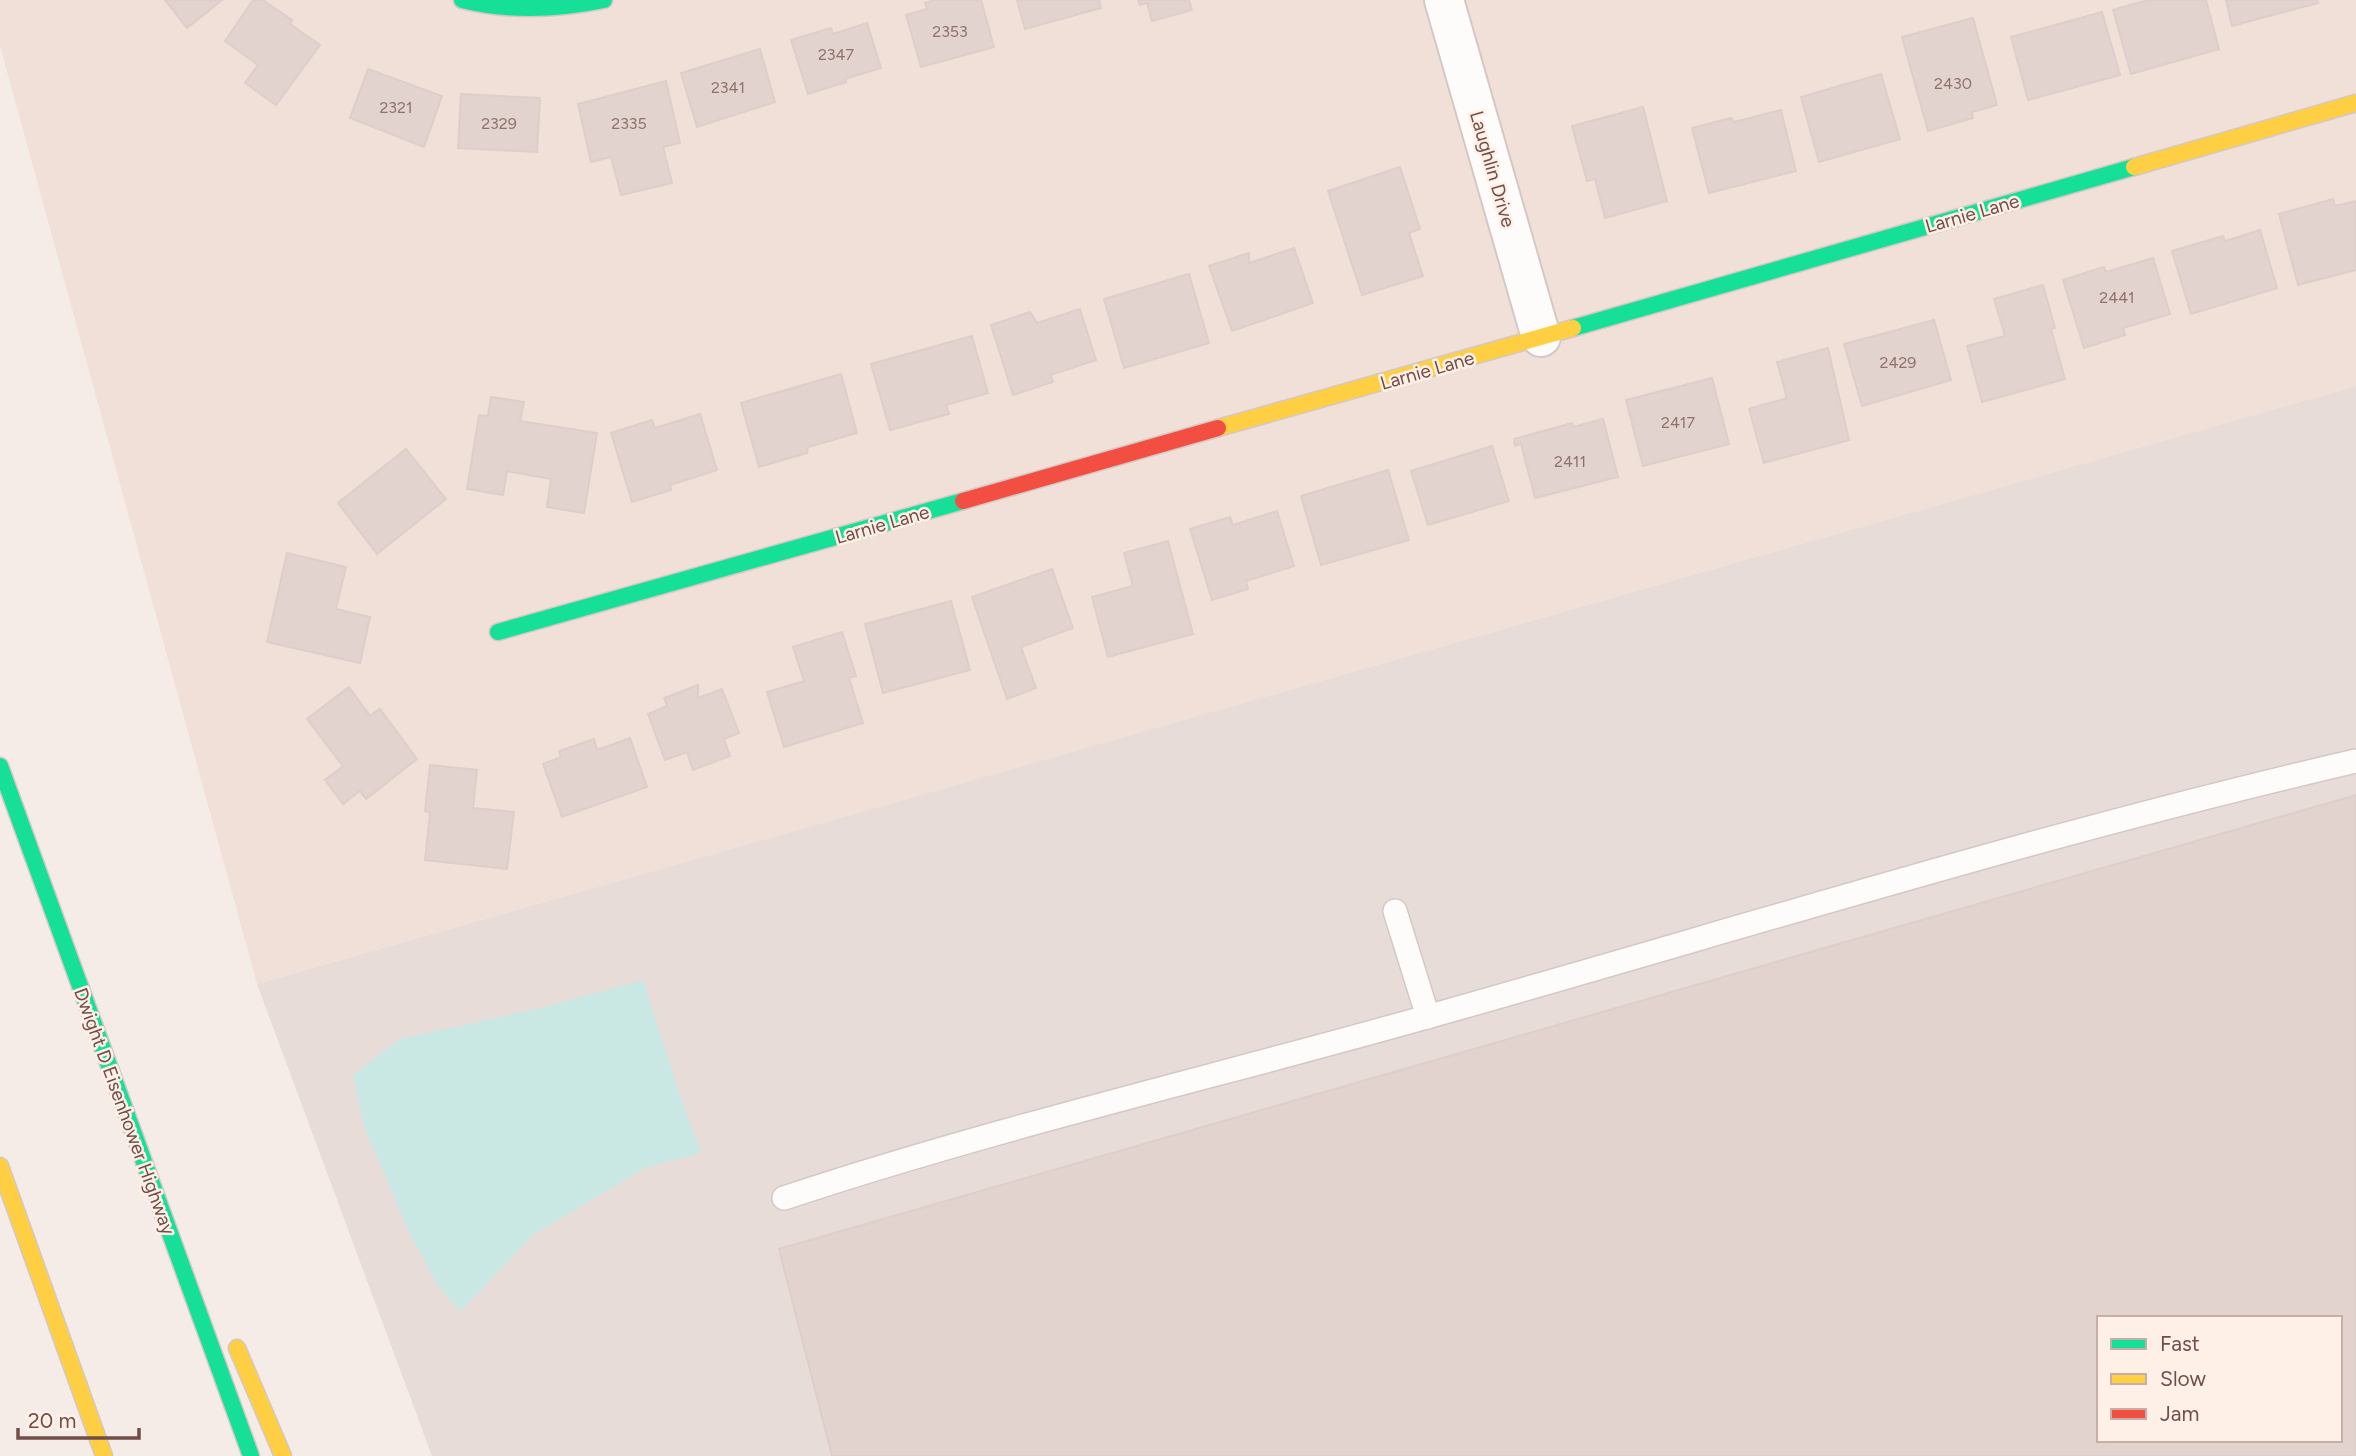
<svg xmlns="http://www.w3.org/2000/svg" width="2356" height="1456" font-family="Figtree,sans-serif">
	<style>
		.residential { fill: #f1e0d7 }
		.industrial { fill: #e8dcd8; fill-rule: evenodd }
		.water { fill: #c9e7e3 }
		.building { fill: #e2d3cf; stroke: #decec9; stroke-width: 2; fill-rule: evenodd }
		.lines { fill: none; stroke-linecap: round; stroke-linejoin: round }
		.lane-casing { stroke: #d4c8c5; stroke-width: 26 }
		.street-casing { stroke: #d4c8c5; stroke-width: 42 }
		.fast-casing { stroke: #d4c8c4; stroke-width: 19 }
		.slow-casing { stroke: #d4c8c4; stroke-width: 19 }
		.jam-casing { stroke: #d4c8c4; stroke-width: 19 }
		.lane { stroke: #fefcfb; stroke-width: 23 }
		.street { stroke: #fefcfb; stroke-width: 38 }
		.fast { stroke: #16e098; stroke-width: 16 }
		.slow { stroke: #ffcf43; stroke-width: 16 }
		.jam { stroke: #f24e42; stroke-width: 16 }
		.labels { text-anchor: middle; stroke-width: 5; stroke-linejoin: round; paint-order: stroke }
		.number-label { font-size: 16px; fill: #90726c }
		.street-label { font-size: 19px; fill: #724e48; stroke: #fff0e7 }
	</style>
	<rect width="100%" height="100%" fill="#f6ece7"/>
	<polygon class="residential" points="0,0 2356,0 2356,386 257,984 0,46"/>
	<path class="industrial" d="M2356,386V1456H432L257,984ZM2099,1318H2340V1440H2099Z"/>
	<polygon class="water" points="643,980 682,1101 701,1153 645,1168 533,1235 460,1312 438,1286 410,1234 365,1129 353,1075 400,1039 537,1009"/>
	<g class="building">
		<polygon points="165,0 222,0 187,28"/>
		<polygon points="253,0 263,0 292,20 290,24 320,45 276,105 245,83 258,65 225,41"/>
		<polygon points="934,0 981,0 994,47 921,67 906,15 927,9 925,3"/>
		<polygon points="1017,0 1099,0 1101,8 1025,29"/>
		<polygon points="1138,0 1189,0 1192,10 1152,21 1147,3 1140,5"/>
		<polygon points="2148,0 2206,0 2219,49 2131,74 2113,10"/>
		<polygon points="2226,0 2317,0 2318,3 2232,26"/>
		<polygon points="2102,12 2120,75 2028,100 2011,37"/>
		<polygon points="1973,18 1997,105 1972,112 1973,118 1928,131 1902,37"/>
		<polygon points="867,23 881,68 845,79 846,82 808,94 791,40 831,28 833,34"/>
		<polygon points="760,49 775,102 697,127 681,73"/>
		<polygon points="368,69 442,96 424,147 350,118"/>
		<polygon points="1881,74 1900,139 1819,162 1801,97"/>
		<polygon points="666,81 680,143 663,147 672,183 621,195 611,157 591,162 578,104"/>
		<polygon points="461,94 540,98 537,152 458,148"/>
		<polygon points="1643,107 1667,201 1605,218 1595,179 1587,181 1572,126"/>
		<polygon points="1781,110 1796,171 1709,193 1692,128 1731,118 1734,122"/>
		<polygon points="1400,167 1420,229 1409,233 1423,276 1362,295 1328,191"/>
		<polygon points="2333,199 2335,206 2356,201 2356,270 2298,285 2279,214"/>
		<polygon points="2260,230 2277,288 2191,314 2172,251 2223,236 2225,241"/>
		<polygon points="1294,248 1313,303 1232,331 1209,266 1249,253 1249,263"/>
		<polygon points="2153,258 2170,314 2123,328 2125,335 2084,348 2063,280 2104,267 2106,272"/>
		<polygon points="1189,274 1209,343 1124,368 1104,299"/>
		<polygon points="2043,285 2055,328 2051,329 2065,379 1982,402 1967,346 2005,336 1994,299"/>
		<polygon points="1080,309 1096,360 1050,375 1053,382 1013,395 991,325 1030,312 1037,323"/>
		<polygon points="1934,320 1951,380 1862,406 1844,344"/>
		<polygon points="972,336 988,393 946,405 949,414 890,430 871,364"/>
		<polygon points="1828,348 1849,440 1764,463 1749,409 1787,398 1777,362"/>
		<polygon points="841,374 857,433 808,447 807,453 759,467 741,403"/>
		<polygon points="1712,378 1729,444 1643,466 1626,400"/>
		<polygon points="491,397 524,402 520,421 597,433 584,513 547,507 551,479 507,471 503,495 467,489 479,415 488,416"/>
		<polygon points="700,414 717,470 670,485 671,490 632,502 611,433 652,420 655,428"/>
		<polygon points="1603,419 1618,477 1535,498 1521,444 1515,446 1514,439 1572,423 1573,427"/>
		<polygon points="1492,446 1509,501 1428,525 1411,471"/>
		<polygon points="406,449 446,499 377,554 338,503"/>
		<polygon points="1388,470 1409,540 1321,565 1301,496"/>
		<polygon points="1277,511 1294,566 1246,581 1248,589 1212,600 1190,529 1230,517 1233,525"/>
		<polygon points="1168,541 1193,634 1108,657 1092,597 1133,586 1124,553"/>
		<polygon points="287,553 346,567 336,609 370,617 360,663 267,642"/>
		<polygon points="1052,569 1073,628 1021,647 1036,688 1007,699 972,597"/>
		<polygon points="951,601 970,670 883,693 865,624"/>
		<polygon points="842,632 856,676 849,678 863,723 784,747 767,692 804,681 793,647"/>
		<polygon points="698,685 698,698 722,689 739,733 724,739 730,756 693,770 687,752 665,760 648,714 667,706 664,698"/>
		<polygon points="349,687 370,716 380,709 417,759 366,799 360,791 343,804 325,780 343,766 307,719"/>
		<polygon points="630,738 647,787 562,817 543,764 561,757 559,751 594,739 597,750"/>
		<polygon points="430,765 477,770 473,808 514,812 507,869 425,860 430,813 425,811"/>
		<path d="M2356,795V1456H832L779,1249ZM2099,1318H2340V1440H2099Z"/>
	</g>
	<g class="lines">
		<defs>
			<g id="lane">
				<polyline points="1395,911 1428,1017"/>
				<path d="M784,1198C1004,1125 1232,1073 1455,1009C1755,924 2052,831 2356,761"/>
			</g>
			<polyline id="street" points="1444,0 1541,337"/>
			<g id="fast">
				<path d="M462,0C510,12 556,10 604,0"/>
				<polyline points="1573,328 2134,167"/>
				<polyline points="498,632 963,501"/>
				<polyline points="0,766 251,1456"/>
			</g>
			<g id="slow">
				<polyline points="2134,167 2356,103"/>
				<polyline points="1218,428 1573,328"/>
				<polyline points="0,1166 104,1456"/>
				<polyline points="237,1348 283,1456"/>
			</g>
			<polyline id="jam" points="963,501 1218,428"/>
		</defs>
		<use href="#lane" class="lane-casing"/>
		<use href="#street" class="street-casing"/>
		<use href="#fast" class="fast-casing"/>
		<use href="#slow" class="slow-casing"/>
		<use href="#jam" class="jam-casing"/>
		<use href="#lane" class="lane"/>
		<use href="#street" class="street"/>
		<use href="#fast" class="fast"/>
		<use href="#slow" class="slow"/>
		<use href="#jam" class="jam"/>
	</g>
	<g class="labels">
		<g class="number-label">
			<text x="950" y="37">2353</text>
			<text x="836" y="60">2347</text>
			<text x="1953" y="89">2430</text>
			<text x="728" y="93">2341</text>
			<text x="396" y="113">2321</text>
			<text x="499" y="129">2329</text>
			<text x="629" y="129">2335</text>
			<text x="2117" y="303">2441</text>
			<text x="1898" y="368">2429</text>
			<text x="1678" y="428">2417</text>
			<text x="1570" y="467">2411</text>
		</g>
		<g class="street-label">
			<text transform="translate(1493 169) rotate(74)" y="7">Laughlin Drive</text>
			<text transform="translate(1972 213) rotate(-16)" y="7">Larnie Lane</text>
			<text transform="translate(1427 370) rotate(-16)" y="7">Larnie Lane</text>
			<text transform="translate(882 524) rotate(-16)" y="7">Larnie Lane</text>
			<text transform="translate(125 1111) rotate(70)" y="7">Dwight D Eisenhower Highway</text>
		</g>
	</g>
	<rect x="2097" y="1316" width="245" height="126" fill="#fff0e7" stroke="#c7afa7" stroke-width="2"/>
	<rect x="2111" y="1339" width="35" height="10" fill="#16e098" stroke="#c7afa7" stroke-width="2"/>
	<text x="2160" y="1351" font-size="21" fill="#724e48">Fast</text>
	<rect x="2111" y="1374" width="35" height="10" fill="#ffcf43" stroke="#c7afa7" stroke-width="2"/>
	<text x="2160" y="1386" font-size="21" fill="#724e48">Slow</text>
	<rect x="2111" y="1409" width="35" height="10" fill="#f24e42" stroke="#c7afa7" stroke-width="2"/>
	<text x="2160" y="1421" font-size="21" fill="#724e48">Jam</text>
	<path d="M18 1428v10h121v-10" fill="none" stroke="#724e48" stroke-width="3.5"/>
	<text x="28" y="1428" font-size="21" fill="#724e48" stroke="#fff0e7" stroke-width="5" paint-order="stroke">20 m</text>
</svg>
